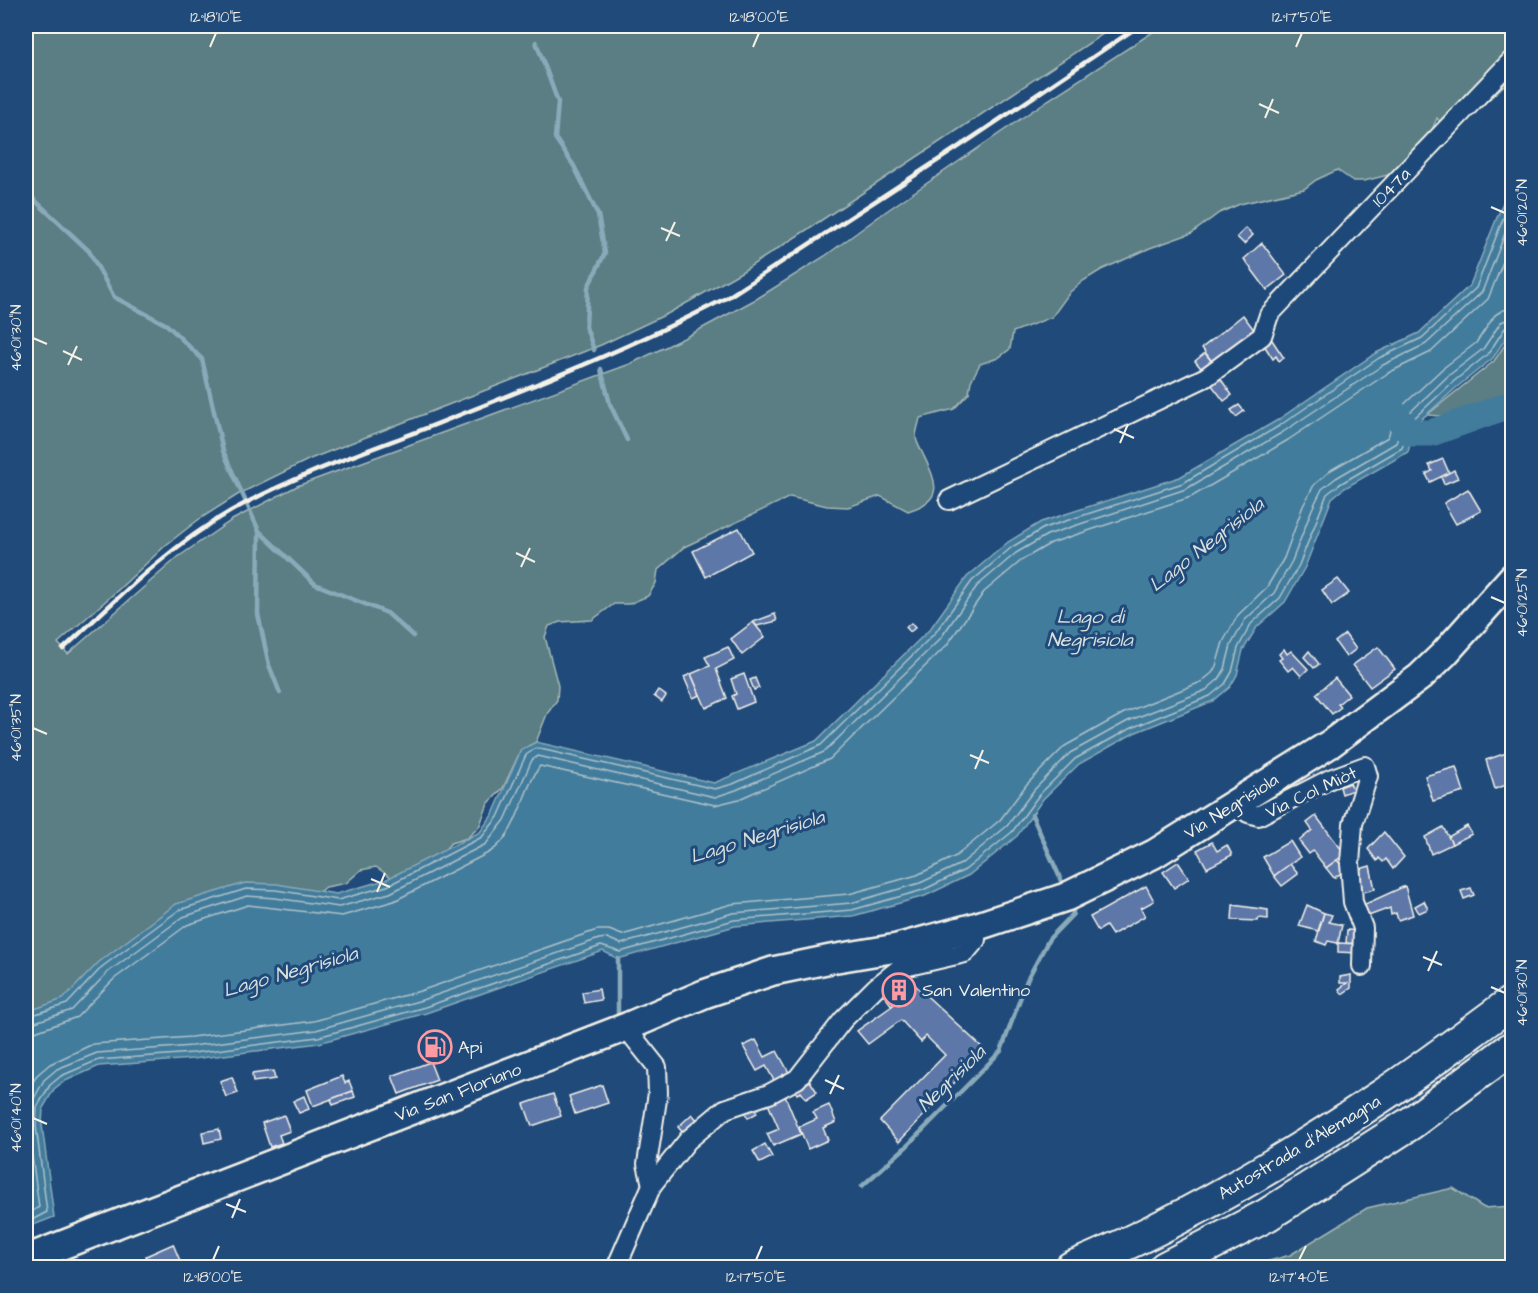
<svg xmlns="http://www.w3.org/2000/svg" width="1538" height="1293" font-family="'Architects Daughter',sans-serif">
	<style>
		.green { fill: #5a7e84; stroke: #a7b8b6; stroke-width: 1.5 }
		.water { fill: #437b9c; stroke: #8aaaba; stroke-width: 1.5 }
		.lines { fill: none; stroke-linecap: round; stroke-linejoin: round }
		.shore { stroke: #adc2ca; stroke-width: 1.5 }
		.stream { stroke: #8aaaba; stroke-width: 4.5 }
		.river { stroke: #437b9c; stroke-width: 27 }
		.building { fill: #5d77a8; stroke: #f4f1e8; stroke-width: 1.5 }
		.minor-casing { stroke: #f4f1e8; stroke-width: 22 }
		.primary-casing { stroke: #f4f1e8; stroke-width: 32 }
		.motorway-casing { stroke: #f4f1e8; stroke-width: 36 }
		.minor { stroke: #1f4a7a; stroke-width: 18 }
		.primary { stroke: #1f4a7a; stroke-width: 27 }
		.motorway { stroke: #1f4a7a; stroke-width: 32 }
		.rail { stroke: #f4f1e8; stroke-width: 4.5 }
		.ticks { fill: none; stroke: #f4f1e8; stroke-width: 2 }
		.labels { text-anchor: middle; stroke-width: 6; stroke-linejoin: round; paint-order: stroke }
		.street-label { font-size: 18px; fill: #f4f1e8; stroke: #1f4a7a }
		.poi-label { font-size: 18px; fill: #f4f1e8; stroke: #1f4a7a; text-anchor: start }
		.water-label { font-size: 20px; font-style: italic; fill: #d9dfdd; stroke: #1f4a7a }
		.neatline { fill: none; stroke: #f4f1e8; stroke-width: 2 }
		.ticks-label { font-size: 15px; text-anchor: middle; fill: #f4f1e8 }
	</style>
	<rect width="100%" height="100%" fill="#1f4a7a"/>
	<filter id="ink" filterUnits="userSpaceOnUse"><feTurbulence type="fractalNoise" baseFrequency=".0167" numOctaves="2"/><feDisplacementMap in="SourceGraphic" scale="12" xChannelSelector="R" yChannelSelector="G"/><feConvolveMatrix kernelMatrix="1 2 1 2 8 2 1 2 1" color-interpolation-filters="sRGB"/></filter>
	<g filter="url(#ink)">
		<g class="green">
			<path d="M26,26H1115L808,229L743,271L669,313L601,345L310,459L239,494L198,520L166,545L118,590L58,643L68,654L178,557L232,520L297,486L630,364L684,338L758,298L825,256L885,212L1048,100L1162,26H1512V78L1457,129L1442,125L1437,118L1429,137L1404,176L1388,175L1364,181H1353L1337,170L1316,180L1304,189L1240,204L1219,213L1192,233L1150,248L1101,270L1083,281L1070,292L1052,317L1013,332L1010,349L998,358L980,364L971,381L969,393L954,409L920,418C919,424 916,431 916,437C916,441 919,446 921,450C935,480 948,499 908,511L880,496L848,507L827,506L790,497L684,547L658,570L656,583L648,596L629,604H614L592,620L560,622L549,626L545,637L558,686L557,700L547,714L536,742L521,750L503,788L488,804L479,827L467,838L451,843L434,861L395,880L376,867L361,870L346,883L326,887L311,897L26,1016Z"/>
			<polygon points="1512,334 1512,396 1454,417 1427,415 1494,361"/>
			<polygon points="1453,1188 1484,1208 1512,1206 1512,1267 1248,1267 1290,1255 1367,1208"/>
		</g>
		<polygon class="water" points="1512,180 1512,328 1493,358 1457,387 1415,425 1408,452 1343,489 1332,498 1305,567 1285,602 1257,627 1243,650 1237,675 1230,687 1213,701 1134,733 1079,764 1043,799 1017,836 969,875 925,896 853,916 735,926 618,959 603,951 426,1013 319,1043 193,1059 99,1066 63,1082 54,1089 43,1108 42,1125 54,1217 26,1228 26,1012 63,999 99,962 176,904 245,883 277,884 336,894 385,880 480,832 493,814 521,750 536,742 714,783 816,741 930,629 967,577 1008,542 1041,522 1180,477 1276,421 1376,353 1419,333 1470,285"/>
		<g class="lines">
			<g class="shore">
				<polyline points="26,1017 67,1004 103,966 179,910 246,889 276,890 338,900 387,886 482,837 498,817 526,755 536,748 715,789 733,784 821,745 935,633 972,581 1012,547 1044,528 1183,483 1279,426 1379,358 1422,338 1476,288 1512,196"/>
				<polyline points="26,1025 72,1010 108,972 183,917 247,896 275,898 339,907 390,893 486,844 505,820 532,760 538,756 715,797 736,790 824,752 940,639 977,586 1016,553 1047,535 1186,489 1283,432 1383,365 1426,344 1482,292 1512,216"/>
				<path d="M26,1034L35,1032L77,1017L114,979L187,925L248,905L342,916L394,901L490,852C519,833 521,792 540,766L715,805L739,799L830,759L947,645L984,592L1022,560L1051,543L1191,497L1288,440L1388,373L1431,352L1488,299L1512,240"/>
				<polyline points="26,1094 37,1075 50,1064 93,1044 191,1037 314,1021 420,991 597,930 609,930 622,935 732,904 849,894 917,875 956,856 1000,820 1027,784 1065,746 1124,713 1201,682 1212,673 1216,666 1223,642 1238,615 1267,587 1284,558 1303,506 1314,485 1331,470 1388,437 1394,417 1399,409 1442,369 1476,343 1495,315 1503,310 1512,309"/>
				<polyline points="26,1215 39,1207 28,1127 30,1106 44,1080 57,1069 97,1053 192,1046 316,1030 422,1000 599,939 607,938 621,944 733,913 851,903 920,883 961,864 1007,826 1034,790 1070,753 1128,721 1206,690 1219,679 1225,669 1231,645 1245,620 1274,593 1292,561 1312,509 1322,489 1336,478 1396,443 1406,416 1448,376 1483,349 1501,322 1512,318"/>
				<polyline points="26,1223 47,1212 36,1126 37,1107 50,1085 61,1076 98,1060 193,1053 318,1037 425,1007 601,946 620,952 734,920 852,910 923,890 965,870 1012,832 1039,795 1075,759 1131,728 1210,696 1225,684 1232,672 1238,648 1251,624 1280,598 1299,565 1327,494 1340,484 1402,448 1411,421 1453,382 1488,354 1505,328 1512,326"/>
			</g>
			<g class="stream">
				<polyline points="536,42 558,102 555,138 574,166 598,215 605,253 588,287 586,327 594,350"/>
				<polyline points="26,192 89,251 114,297 167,325 202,359 223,451 259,531 258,614 269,665 280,693"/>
				<polyline points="601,369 610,404 627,440"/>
				<polyline points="259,531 315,584 387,613 413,636"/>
				<polyline points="1032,815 1065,889"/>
				<polyline points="618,1018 618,959"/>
				<polyline points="862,1186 907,1146 1001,1051 1027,980 1049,939 1073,914 1073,904"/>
			</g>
			<polyline class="river" points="1390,408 1410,433 1431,433 1512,404"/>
		</g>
		<g class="building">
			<polygon points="1246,228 1253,235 1244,244 1237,237"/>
			<polygon points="1262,243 1286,275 1267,290 1244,259"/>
			<polygon points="1243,315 1258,335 1216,367 1202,348"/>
			<polygon points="1272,340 1284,358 1279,361 1276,356 1273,359 1262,342 1267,343"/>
			<polygon points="1205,353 1216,367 1206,374 1195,361"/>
			<polygon points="1220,378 1232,395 1224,401 1211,384"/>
			<polygon points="1239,405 1244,411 1236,417 1231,410"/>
			<polygon points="1443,459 1449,473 1430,482 1426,474 1432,471 1429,465"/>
			<polygon points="1454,470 1458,478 1444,484 1441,477"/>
			<polygon points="1468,489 1481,511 1456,524 1444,503"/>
			<polygon points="739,528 752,552 706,577 693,551"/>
			<polygon points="1338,579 1349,593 1332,605 1322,590"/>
			<polygon points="775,614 777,621 757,626 753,622"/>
			<polygon points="753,622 765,637 742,655 731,639"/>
			<polygon points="911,623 915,628 910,632 906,627"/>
			<polygon points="1345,634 1356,649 1346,657 1335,642"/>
			<polygon points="728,647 734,660 716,669 727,698 706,708 691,674 710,666 705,657"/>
			<polygon points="1378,647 1395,669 1370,687 1353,665"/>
			<polygon points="1284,649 1287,654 1291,651 1308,669 1301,676 1293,667 1288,671 1279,660 1282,658 1279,654"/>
			<polygon points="1309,651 1319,664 1314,668 1304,657"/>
			<polygon points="691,674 700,695 693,698 684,677"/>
			<polygon points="744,674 754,702 737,709 732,696 736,694 731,679"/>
			<polygon points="755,678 759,688 754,690 750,680"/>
			<polygon points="1335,678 1349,695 1338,704 1341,707 1332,714 1316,694"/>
			<polygon points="658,690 666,696 662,702 654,696"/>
			<polygon points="1512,751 1512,783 1495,789 1486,760"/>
			<polygon points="1456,767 1464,792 1433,801 1425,776"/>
			<polygon points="1350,783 1353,790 1342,794 1340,787"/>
			<polygon points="1316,816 1345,854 1326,868 1313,851 1309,854 1299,841 1312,830 1307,823"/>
			<polygon points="1467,826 1472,834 1452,844 1448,837"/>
			<polygon points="1443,827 1452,844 1431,854 1425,837"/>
			<polygon points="1384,832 1404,857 1393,869 1386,859 1383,862 1379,858 1377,861 1368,849"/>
			<polygon points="1290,841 1300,857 1274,876 1263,857"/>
			<polygon points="1212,842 1217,851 1227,845 1232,855 1207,868 1197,850"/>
			<polygon points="1337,860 1345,870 1334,878 1326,868"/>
			<polygon points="1178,862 1189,878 1174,888 1163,872"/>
			<polygon points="1290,864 1298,874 1282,886 1274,876"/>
			<polygon points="1370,866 1375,889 1356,894 1356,878 1361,876 1360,869"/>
			<polygon points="1146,886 1154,901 1141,908 1145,916 1112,935 1106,926 1098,931 1090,917"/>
			<polygon points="1405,886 1413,915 1398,920 1396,913 1391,915 1390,908 1363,918 1359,907"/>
			<polygon points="1471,888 1474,895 1464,899 1461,891"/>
			<polygon points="1424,901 1428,909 1419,913 1415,906"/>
			<polygon points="1233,905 1268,910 1268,919 1259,918 1258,921 1232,920"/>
			<polygon points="1307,905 1324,913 1318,931 1299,926"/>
			<polygon points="1324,913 1332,915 1329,922 1342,925 1338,943 1328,941 1326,945 1316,941"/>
			<polygon points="1347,930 1361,931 1359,944 1346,943"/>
			<polygon points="1338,943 1359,944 1358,953 1338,952"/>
			<polygon points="905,975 915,985 892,1006 884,995"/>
			<polygon points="1351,975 1351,988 1342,994 1339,989 1347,983 1340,983 1340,977"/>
			<polygon points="915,985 985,1050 899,1142 880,1121 945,1055 926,1036 921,1042 901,1020 868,1044 857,1031 892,1006"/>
			<polygon points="599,989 601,1000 584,1003 582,992"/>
			<polygon points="429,1032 449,1039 442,1058 422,1051"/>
			<polygon points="756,1040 765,1057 777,1051 792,1078 777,1086 766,1066 757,1071 743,1046"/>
			<polygon points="430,1062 437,1080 399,1094 392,1076"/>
			<polygon points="273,1071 275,1079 253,1082 252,1074"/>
			<polygon points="342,1076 345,1083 349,1081 353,1091 313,1106 307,1090"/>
			<polygon points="232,1077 238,1093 226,1097 220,1081"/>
			<polygon points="810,1081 817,1092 806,1099 801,1092 797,1094 795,1090"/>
			<polygon points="602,1085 608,1103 575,1114 569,1096"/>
			<polygon points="353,1091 355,1097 333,1105 331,1099"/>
			<polygon points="783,1091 801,1134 773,1146 767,1134 779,1129 766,1099"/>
			<polygon points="553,1094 561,1116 532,1126 524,1104"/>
			<polygon points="304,1096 309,1109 299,1113 293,1101"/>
			<polygon points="829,1105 836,1122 823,1128 828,1140 808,1149 799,1127 817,1119 813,1112"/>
			<polygon points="754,1106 757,1113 748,1118 744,1111"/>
			<polygon points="692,1114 698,1121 684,1134 678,1127"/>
			<polygon points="284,1115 290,1131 279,1135 282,1143 270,1147 262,1123"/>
			<polygon points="219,1129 221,1139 204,1143 202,1132"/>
			<polygon points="765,1144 772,1157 760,1163 753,1151"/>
			<polygon points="173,1244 183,1268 151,1268 146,1256"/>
		</g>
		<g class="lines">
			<defs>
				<g id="minor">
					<polyline points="949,500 1206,377 1262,336 1269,315 1512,60"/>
					<polyline points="1237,802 1248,813 1258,816 1330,779 1365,766 1368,776 1353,824 1350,863 1353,902 1363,928 1362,966"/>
					<polyline points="629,1026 634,1038 657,1067 658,1093 647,1164 652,1185"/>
					<polyline points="616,1268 652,1185 688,1140 725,1109 769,1094 797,1079 843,1020 876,987 900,968 965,953 976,940 975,927"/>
				</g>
				<polyline id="primary" points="26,1259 629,1026 704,994 773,971 831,959 897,948 975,927 1066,897 1154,854 1330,744 1420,677 1444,654 1512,578"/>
				<g id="motorway">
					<path d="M1071,1268C1181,1223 1284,1161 1383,1095C1427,1066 1469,1033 1512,1002"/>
					<polyline points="1165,1268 1267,1215 1411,1123 1512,1048"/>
				</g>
			</defs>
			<use href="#minor" class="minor-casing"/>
			<use href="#primary" class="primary-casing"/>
			<use href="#motorway" class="motorway-casing"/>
			<use href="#minor" class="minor"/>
			<use href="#primary" class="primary"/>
			<use href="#motorway" class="motorway"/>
			<path class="rail" d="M63,649C116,600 168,547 231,511C288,479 350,457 411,434C518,392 626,351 728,297L966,142L1139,26"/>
		</g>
	</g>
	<path class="ticks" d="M210,47L216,33M753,47L759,33M1296,47L1302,33M1259,104L1279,113M1265,118L1273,99M1491,207L1505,213M661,228L680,236M666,241L675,222M33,338L47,344M63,351L82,360M68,365L77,346M1114,429L1134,438M1120,443L1128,424M516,553L535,562M521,567L530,548M1491,597L1505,603M33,728L47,734M970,755L989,763M975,769L983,750M371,879L390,887M377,892L385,873M1423,957L1442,965M1428,971L1437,951M1491,987L1505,993M825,1080L844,1089M830,1094L839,1075M33,1118L47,1124M226,1204L246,1212M232,1218L240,1199M213,1260L219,1246M756,1260L762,1246M1299,1260L1306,1246"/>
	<defs>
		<symbol id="building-ring" viewBox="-11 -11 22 22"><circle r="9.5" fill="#1f4a7a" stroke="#ff9aa2" stroke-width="1.5"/><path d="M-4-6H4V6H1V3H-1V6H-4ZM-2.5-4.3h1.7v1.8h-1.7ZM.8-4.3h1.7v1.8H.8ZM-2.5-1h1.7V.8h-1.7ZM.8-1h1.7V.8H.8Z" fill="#ff9aa2"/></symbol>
		<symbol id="fuel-ring" viewBox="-11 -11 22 22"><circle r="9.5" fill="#1f4a7a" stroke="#ff9aa2" stroke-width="1.5"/><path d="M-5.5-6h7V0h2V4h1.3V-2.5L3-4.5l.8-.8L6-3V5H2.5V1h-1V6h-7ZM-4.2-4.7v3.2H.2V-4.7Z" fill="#ff9aa2"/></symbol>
	</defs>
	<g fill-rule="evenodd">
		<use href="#building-ring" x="880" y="971" width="38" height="38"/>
		<use href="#fuel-ring" x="416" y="1028" width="38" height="38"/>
	</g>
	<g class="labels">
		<g class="street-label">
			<text transform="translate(1391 187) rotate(-46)" y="6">1047a</text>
			<text transform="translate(1311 792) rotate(-25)" y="6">Via Col Miòt</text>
			<text transform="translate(1231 806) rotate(-32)" y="6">Via Negrisiola</text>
			<text transform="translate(458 1092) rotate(-21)" y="6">Via San Floriano</text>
			<text transform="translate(1299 1147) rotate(-31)" y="6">Autostrada d'Alemagna</text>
		</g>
		<g class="poi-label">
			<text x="922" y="996">San Valentino</text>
			<text x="458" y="1053">Api</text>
		</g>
		<g class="water-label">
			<text transform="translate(1206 544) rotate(-38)" y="7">Lago Negrisiola</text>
			<text x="1090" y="623">Lago di<tspan x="1090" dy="23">Negrisiola</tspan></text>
			<text transform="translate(757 836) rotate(-17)" y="7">Lago Negrisiola</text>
			<text transform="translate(290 971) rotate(-16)" y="7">Lago Negrisiola</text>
			<text transform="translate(951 1078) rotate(-44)" y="7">Negrisiola</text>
		</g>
	</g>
	<rect width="1538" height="1293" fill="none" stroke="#1f4a7a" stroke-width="66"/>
	<rect x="33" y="33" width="1472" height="1227" class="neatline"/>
	<g class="ticks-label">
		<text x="216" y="22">12°18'10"E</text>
		<text x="759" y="22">12°18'00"E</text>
		<text x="1302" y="22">12°17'50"E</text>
		<text transform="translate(1522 213) rotate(-90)" y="5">46°01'20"N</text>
		<text transform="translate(16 338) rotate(-90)" y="5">46°01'30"N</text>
		<text transform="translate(1522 603) rotate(-90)" y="5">46°01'25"N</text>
		<text transform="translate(16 728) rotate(-90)" y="5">46°01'35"N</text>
		<text transform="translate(1522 993) rotate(-90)" y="5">46°01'30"N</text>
		<text transform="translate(16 1118) rotate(-90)" y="5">46°01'40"N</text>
		<text x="213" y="1282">12°18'00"E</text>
		<text x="756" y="1282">12°17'50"E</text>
		<text x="1299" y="1282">12°17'40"E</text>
	</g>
</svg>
